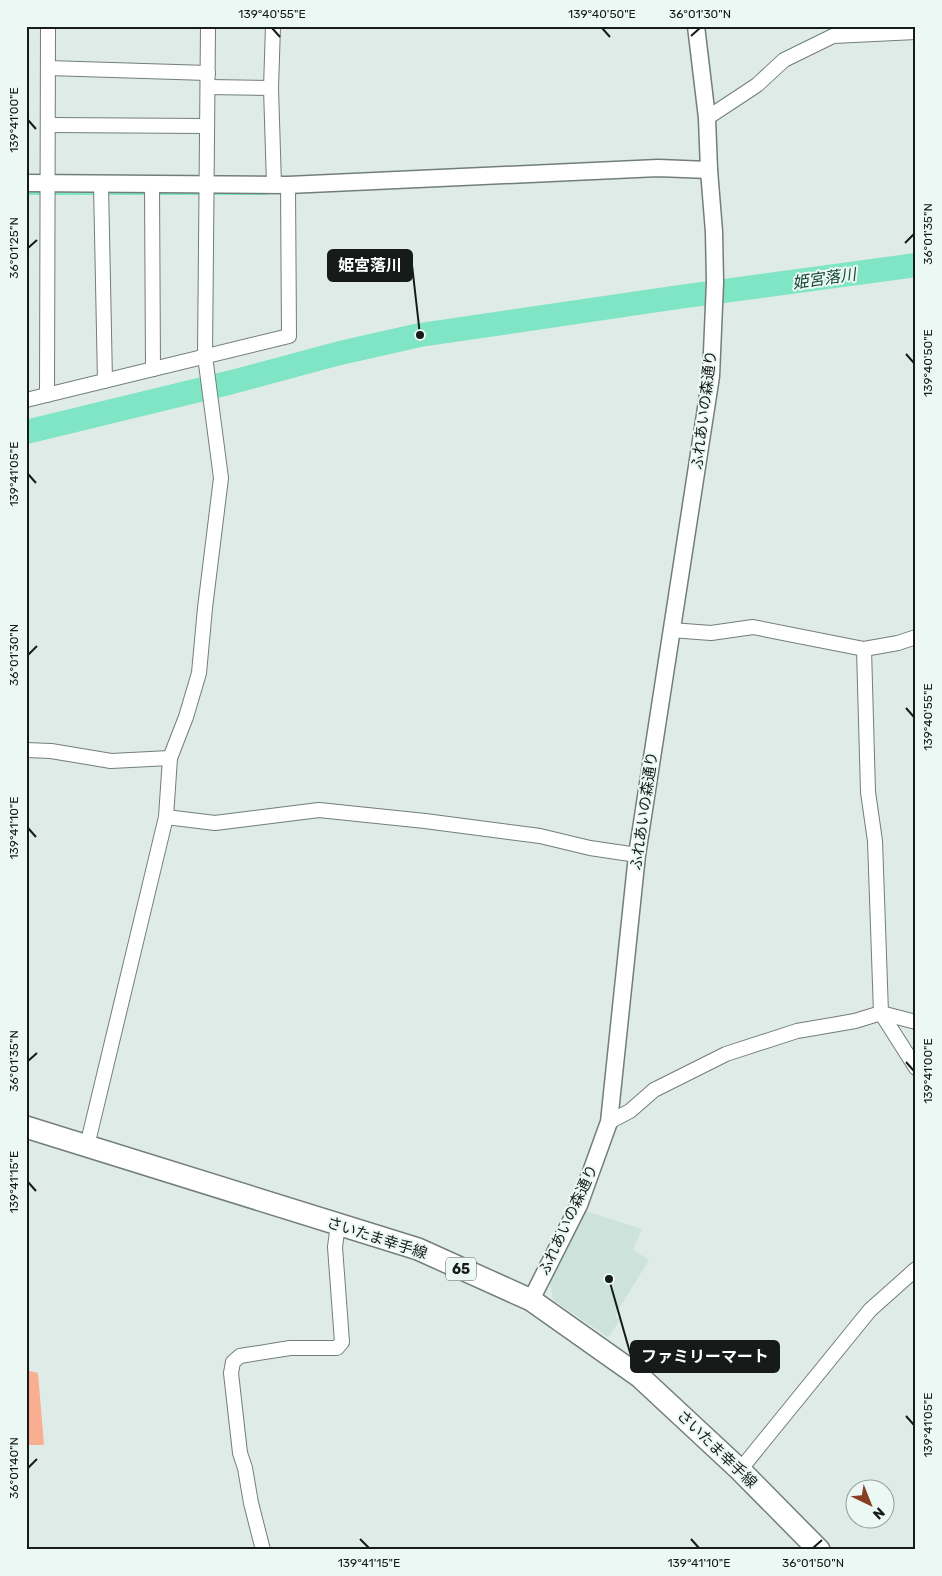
<svg xmlns="http://www.w3.org/2000/svg" width="942" height="1576" font-family="Rubik,'Noto Sans JP',sans-serif">
	<style>
		.built { fill: #cce2da }
		.green { fill: #f9ae92 }
		.lines { fill: none; stroke-linecap: round; stroke-linejoin: round }
		.stream { stroke: #7fe5c4; stroke-width: 4 }
		.river { stroke: #7fe5c4; stroke-width: 24 }
		.minor-casing { stroke: #727e7a; stroke-width: 16 }
		.tertiary-casing { stroke: #727e7a; stroke-width: 19 }
		.primary-casing { stroke: #727e7a; stroke-width: 24 }
		.minor { stroke: #fff; stroke-width: 14 }
		.tertiary { stroke: #fff; stroke-width: 16 }
		.primary { stroke: #fff; stroke-width: 21 }
		.ticks { fill: none; stroke: #161a18; stroke-width: 2 }
		.labels { text-anchor: middle; stroke-width: 4; stroke-linejoin: round; paint-order: stroke }
		.shield { fill: #ebf8f3; stroke: #565d5a; stroke-width: 1 }
		.shield-label { font-size: 14px; font-weight: bold; fill: #161a18 }
		.street-label { font-size: 15px; fill: #161a18; stroke: #ebf8f3 }
		.water-label { font-size: 16px; font-style: italic; fill: #174537; stroke: #ebf8f3 }
		.leader { fill: none; stroke: #161a18; stroke-width: 2 }
		.callout-dot { fill: #161a18; stroke: #ebf8f3; stroke-width: 2 }
		.callout { fill: #161a18; stroke: #161a18; stroke-width: 2 }
		.callout-label { font-size: 16px; text-anchor: middle; font-weight: bold; fill: #fff }
		.neatline { fill: none; stroke: #161a18; stroke-width: 2 }
		.ticks-label { font-size: 12px; text-anchor: middle; fill: #161a18 }
	</style>
	<rect width="100%" height="100%" fill="#deebe6"/>
	<polygon class="built" points="585,1211 642,1229 633,1250 649,1260 615,1315 620,1320 608,1337 553,1300 550,1282"/>
	<polygon class="green" points="26,1370 38,1373 44,1445 26,1445"/>
	<g class="lines">
		<g class="stream">
			<polyline points="26,193 148,193"/>
			<polyline points="155,193 203,193"/>
			<polyline points="210,193 266,193"/>
		</g>
		<polyline class="river" points="26,432 232,382 340,353 420,335 679,297 916,265"/>
		<defs>
			<g id="minor">
				<polyline points="48,68 208,73"/>
				<polyline points="208,87 271,88 274,185"/>
				<polyline points="271,88 273,26"/>
				<polyline points="707,118 757,85 784,60 833,36 916,32"/>
				<polyline points="48,125 207,126"/>
				<polyline points="101,184 105,381"/>
				<polyline points="152,184 153,369"/>
				<polyline points="47,395 48,26"/>
				<polyline points="26,400 289,336 288,185"/>
				<polyline points="671,630 711,633 753,627 864,649 898,643 916,637"/>
				<polyline points="864,649 868,792 875,841 881,1013 916,1068"/>
				<polyline points="26,750 51,751 111,761 170,758"/>
				<polyline points="166,817 215,823 319,810 425,821 540,836 590,848 637,855"/>
				<polyline points="609,1122 630,1111 654,1090 726,1054 797,1031 855,1021 881,1013 916,1022"/>
				<polyline points="87,1146 166,817 170,758 186,717 199,673 205,608 221,478 205,356 208,26"/>
				<polyline points="740,1470 870,1310 916,1269"/>
				<polyline points="263,1550 251,1503 245,1468 240,1453 231,1373 233,1362 240,1356 290,1348 337,1348 342,1342 335,1247 338,1224"/>
			</g>
			<g id="tertiary">
				<polyline points="26,183 288,185 658,168 709,170"/>
				<polyline points="531,1300 579,1205 609,1122 637,855 711,376 715,282 714,232 709,170 707,118 696,26"/>
			</g>
			<polyline id="primary" points="26,1127 418,1249 531,1300 640,1377 740,1470 819,1550"/>
		</defs>
		<use href="#minor" class="minor-casing"/>
		<use href="#tertiary" class="tertiary-casing"/>
		<use href="#primary" class="primary-casing"/>
		<use href="#minor" class="minor"/>
		<use href="#tertiary" class="tertiary"/>
		<use href="#primary" class="primary"/>
	</g>
	<path class="ticks" d="M272,28L280,37M602,28L610,37M691,36L700,28M28,120L36,129M905,243L914,234M28,248L37,240M906,354L914,363M28,474L36,483M28,655L37,646M906,708L914,717M28,828L36,837M28,1061L37,1053M906,1062L914,1071M28,1182L36,1191M906,1416L914,1425M28,1468L37,1459M360,1539L369,1548M691,1539L699,1548M813,1548L822,1540"/>
	<g class="labels">
		<rect class="shield" x="446" y="1257.5" width="30" height="23" rx="4"/>
		<g class="shield-label">
			<text x="461" y="1274">65</text>
		</g>
		<g class="street-label">
			<text transform="translate(704 410) rotate(-83)" y="5">ふれあいの森通り</text>
			<text transform="translate(644 811) rotate(-82)" y="5">ふれあいの森通り</text>
			<text transform="translate(568 1220) rotate(-65)" y="5">ふれあいの森通り</text>
			<text transform="translate(377 1238) rotate(18)" y="5">さいたま幸手線</text>
			<text transform="translate(717 1449) rotate(44)" y="5">さいたま幸手線</text>
		</g>
		<g class="water-label">
			<text transform="translate(824 278) rotate(-8)" y="6">姫宮落川</text>
		</g>
	</g>
	<path class="leader" d="M420 335L412 265M609 1279L631 1356"/>
	<g class="callout-dot">
		<circle cx="420" cy="335" r="5"/>
		<circle cx="609" cy="1279" r="5"/>
	</g>
	<g class="callout">
		<rect x="328" y="250" width="84" height="31" rx="5"/>
		<rect x="631" y="1341" width="148" height="31" rx="5"/>
	</g>
	<g class="callout-label">
		<text x="370" y="271">姫宮落川</text>
		<text x="705" y="1362">ファミリーマート</text>
	</g>
	<rect width="942" height="1576" fill="none" stroke="#ebf8f3" stroke-width="55"/>
	<g transform="translate(870 1504) rotate(137)"><circle r="24" fill="#ebf8f3" stroke="#969f9b"/>
	<path d="M0-4L9 19L0 12L-9 19Z" fill="#873e22"/>
	<text y="-8" font-size="14" font-weight="bold" text-anchor="middle" fill="#161a18">N</text>
	</g>
	<rect x="28" y="28" width="886" height="1520" class="neatline"/>
	<g class="ticks-label">
		<text x="272" y="18">139°40'55"E</text>
		<text x="602" y="18">139°40'50"E</text>
		<text x="700" y="18">36°01'30"N</text>
		<text transform="translate(14 120) rotate(-90)" y="4">139°41'00"E</text>
		<text transform="translate(928 234) rotate(-90)" y="4">36°01'35"N</text>
		<text transform="translate(14 248) rotate(-90)" y="4">36°01'25"N</text>
		<text transform="translate(928 363) rotate(-90)" y="4">139°40'50"E</text>
		<text transform="translate(14 474) rotate(-90)" y="4">139°41'05"E</text>
		<text transform="translate(14 655) rotate(-90)" y="4">36°01'30"N</text>
		<text transform="translate(928 717) rotate(-90)" y="4">139°40'55"E</text>
		<text transform="translate(14 828) rotate(-90)" y="4">139°41'10"E</text>
		<text transform="translate(14 1061) rotate(-90)" y="4">36°01'35"N</text>
		<text transform="translate(928 1071) rotate(-90)" y="4">139°41'00"E</text>
		<text transform="translate(14 1182) rotate(-90)" y="4">139°41'15"E</text>
		<text transform="translate(928 1425) rotate(-90)" y="4">139°41'05"E</text>
		<text transform="translate(14 1468) rotate(-90)" y="4">36°01'40"N</text>
		<text x="369" y="1567">139°41'15"E</text>
		<text x="699" y="1567">139°41'10"E</text>
		<text x="813" y="1567">36°01'50"N</text>
	</g>
</svg>
